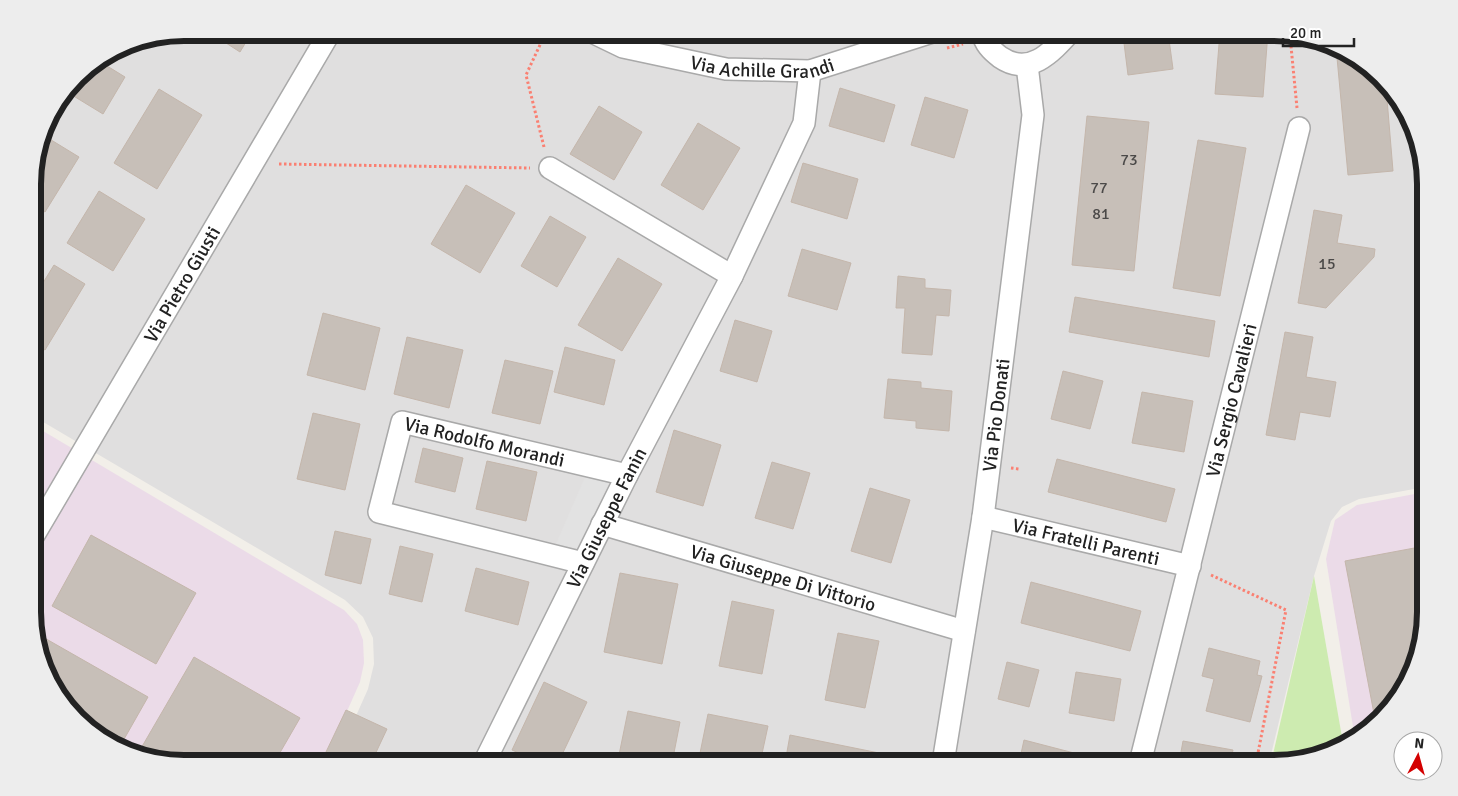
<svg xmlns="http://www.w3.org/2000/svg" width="1458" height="796" font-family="Signika,sans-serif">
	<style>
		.residential { fill: #e0dfdf }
		.industrial { fill: #ebdbe8 }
		.grass { fill: #cdebb0 }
		.parking { fill: #e2e2e2 }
		.building { fill: #c7bfb8; stroke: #c4b6ab }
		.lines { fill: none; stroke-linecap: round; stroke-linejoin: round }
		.street-casing { stroke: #a9a9a9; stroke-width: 24 }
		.path { stroke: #fa8072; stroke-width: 3; stroke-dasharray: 2.5 2.5; stroke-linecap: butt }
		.street { stroke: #fff; stroke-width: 21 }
		.labels { text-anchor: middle; stroke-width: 4; stroke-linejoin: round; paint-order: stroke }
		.number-label { font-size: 16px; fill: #4b4948 }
		.street-label { font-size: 19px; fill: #222; stroke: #fff }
		.rim { fill: none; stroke: #222; stroke-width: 6 }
	</style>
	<rect width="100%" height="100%" fill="#f2efe9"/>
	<polygon class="residential" points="184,33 1274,33 1341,48 1400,100 1424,164 1425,487 1359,499 1342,507 1331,521 1314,576 1269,763 335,763 368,689 374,664 373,638 363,617 345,600 33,416 33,174 48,117 84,70 126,44"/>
	<g class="industrial">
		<polygon points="33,425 344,610 357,624 363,640 364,663 360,682 324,763 184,763 117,748 64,704 34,632"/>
		<polygon points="1425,492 1425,612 1410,679 1358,738 1355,739 1326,559 1335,520 1357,505"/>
	</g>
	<polygon class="grass" points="1314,576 1343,743 1284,763 1271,763"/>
	<polygon class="parking" points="585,477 609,483 577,549 556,544"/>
	<g class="building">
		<polygon points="209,32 252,32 240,52"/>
		<polygon points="1144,32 1168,32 1173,69 1128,75 1123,35"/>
		<polygon points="1220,32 1268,32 1263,97 1215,94"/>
		<polygon points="1336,47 1341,48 1386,87 1393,171 1348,175"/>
		<polygon points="99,61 125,77 103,114 67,92 84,70"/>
		<polygon points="840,88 895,105 884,142 829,126"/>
		<polygon points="159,89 202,115 157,189 114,163"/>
		<polygon points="925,97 968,110 954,158 911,145"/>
		<polygon points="599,106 642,132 614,180 570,154"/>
		<polygon points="1087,116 1149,122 1134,271 1072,265"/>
		<polygon points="698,123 740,148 703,210 661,185"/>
		<polygon points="43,135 79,157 45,212 33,205 33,174"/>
		<polygon points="1198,140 1246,148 1220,296 1173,288"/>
		<polygon points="803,163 858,179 847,219 791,202"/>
		<polygon points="466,185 515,213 480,273 431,244"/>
		<polygon points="99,191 145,219 113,271 67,243"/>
		<polygon points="1314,210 1342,215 1337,243 1375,249 1374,257 1326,308 1298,303"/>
		<polygon points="550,216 586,237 557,287 521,266"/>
		<polygon points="802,249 851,263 837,310 788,296"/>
		<polygon points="618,258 662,284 622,351 578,325"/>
		<polygon points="54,265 85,284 45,350 33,343 33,299"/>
		<polygon points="898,276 925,279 925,288 951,290 949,316 936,315 932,355 902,353 905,308 896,308"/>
		<polygon points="1075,297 1215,321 1209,357 1069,332"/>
		<polygon points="323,313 380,328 365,390 307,375"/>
		<polygon points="735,320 772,331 757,382 720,371"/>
		<polygon points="1285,332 1313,337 1306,377 1336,382 1330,417 1300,412 1295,440 1266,435"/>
		<polygon points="407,337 463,350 449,408 394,394"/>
		<polygon points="565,347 615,360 604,405 554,392"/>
		<polygon points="505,360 553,371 540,424 492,413"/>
		<polygon points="1063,371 1103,381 1090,429 1051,419"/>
		<polygon points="888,379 921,382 921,388 952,391 949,431 916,428 916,421 884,418"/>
		<polygon points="1142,392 1193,401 1184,452 1132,443"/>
		<polygon points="313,413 360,424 345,490 297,479"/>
		<polygon points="674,430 721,445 703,506 656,492"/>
		<polygon points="423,448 463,458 455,492 415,482"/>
		<polygon points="1057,459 1175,489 1166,522 1048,492"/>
		<polygon points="487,461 537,472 526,521 476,509"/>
		<polygon points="772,462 810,473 793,529 755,518"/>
		<polygon points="870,488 910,500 891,563 851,551"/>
		<polygon points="335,531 371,539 361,584 325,575"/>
		<polygon points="91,535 196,593 156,664 52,606"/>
		<polygon points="400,546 433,554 422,602 389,594"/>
		<polygon points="1425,546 1425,612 1410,679 1375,719 1345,561"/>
		<polygon points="476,568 529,582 518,625 465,611"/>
		<polygon points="620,573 678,584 662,664 604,652"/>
		<polygon points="1031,582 1141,611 1130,651 1021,623"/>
		<polygon points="732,601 774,610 762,674 719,666"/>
		<polygon points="838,633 879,641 865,708 825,700"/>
		<polygon points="41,636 148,697 119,748 64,704 38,642"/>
		<polygon points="1209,648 1260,661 1257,675 1262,676 1250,722 1206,711 1214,679 1202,676"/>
		<polygon points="194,657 300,718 274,763 184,764 148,755 140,750"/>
		<polygon points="1007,662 1039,670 1029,707 998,699"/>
		<polygon points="1076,672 1121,679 1114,721 1069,713"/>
		<polygon points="544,682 587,702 558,763 541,763 512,750"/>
		<polygon points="346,710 387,729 371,763 351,763 326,752"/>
		<polygon points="628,711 680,722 672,763 660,763 619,755"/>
		<polygon points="708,714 768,726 760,763 698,763"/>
		<polygon points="790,735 889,755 887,763 785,763"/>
		<polygon points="1024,740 1101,760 1100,763 1019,763"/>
		<polygon points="1183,741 1233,750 1230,763 1179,763"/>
	</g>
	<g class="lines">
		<defs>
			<g id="street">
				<path id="s1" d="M592,32L623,47L726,69L810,71L932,32"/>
				<path d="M982,32C985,44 991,50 1000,57C1029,77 1051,53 1070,32"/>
				<polyline points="550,168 732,276"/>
				<path id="s2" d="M983,517L1190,566"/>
				<path id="s3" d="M602,524L964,631"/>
				<path id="s4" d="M34,535L330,32"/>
				<path id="s5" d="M583,563L379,512L402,422L627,475"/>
				<path id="s6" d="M484,763L627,475L732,276L804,123L810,71"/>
				<path id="s7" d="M943,763L983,517L1033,115L1027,65"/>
				<path id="s8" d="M1140,763L1299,128"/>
			</g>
		</defs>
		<use href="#street" class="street-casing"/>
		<g class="path">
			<polyline points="1290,36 1297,108"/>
			<polyline points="947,48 963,44"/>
			<polyline points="544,147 526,75 546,32"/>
			<polyline points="279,164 530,168"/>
			<polyline points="33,446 40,450"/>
			<polyline points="1011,468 1019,469"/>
			<polyline points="1211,575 1286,610 1256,763"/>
		</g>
		<use href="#street" class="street"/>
	</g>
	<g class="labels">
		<g class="number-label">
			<text x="1129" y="165">73</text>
			<text x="1099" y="193">77</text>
			<text x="1101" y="219">81</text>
			<text x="1327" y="269">15</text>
		</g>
		<g class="street-label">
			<text dy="7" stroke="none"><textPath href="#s1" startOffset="176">Via Achille Grandi</textPath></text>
			<text dy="7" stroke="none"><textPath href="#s4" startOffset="291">Via Pietro Giusti</textPath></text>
			<text dy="7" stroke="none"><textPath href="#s8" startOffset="374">Via Sergio Cavalieri</textPath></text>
			<text dy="7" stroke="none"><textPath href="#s7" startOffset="352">Via Pio Donati</textPath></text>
			<text dy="7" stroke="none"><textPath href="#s5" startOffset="388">Via Rodolfo Morandi</textPath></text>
			<text dy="7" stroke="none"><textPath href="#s6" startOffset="274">Via Giuseppe Fanin</textPath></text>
			<text dy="7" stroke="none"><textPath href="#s2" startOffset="106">Via Fratelli Parenti</textPath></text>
			<text dy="7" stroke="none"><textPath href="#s3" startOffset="189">Via Giuseppe Di Vittorio</textPath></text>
		</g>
	</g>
	<path d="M0 0H1458V796H0ZM184 41H1274A143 143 0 0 1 1417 184V612A143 143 0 0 1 1274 755H184A143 143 0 0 1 41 612V184A143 143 0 0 1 184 41Z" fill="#ededed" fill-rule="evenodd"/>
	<path class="rim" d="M184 41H1274A143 143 0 0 1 1417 184V612A143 143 0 0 1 1274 755H184A143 143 0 0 1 41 612V184A143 143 0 0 1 184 41Z"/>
	<g transform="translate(1418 756) rotate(6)"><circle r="24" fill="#ffffff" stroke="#a7a7a7"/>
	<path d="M0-4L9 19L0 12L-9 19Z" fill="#d40000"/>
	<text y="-8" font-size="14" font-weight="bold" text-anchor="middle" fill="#222222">N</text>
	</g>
	<path d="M1283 38v8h71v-8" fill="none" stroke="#222222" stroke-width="2.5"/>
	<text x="1290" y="38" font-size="15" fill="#222222" stroke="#ffffff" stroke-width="4" paint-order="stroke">20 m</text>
</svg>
